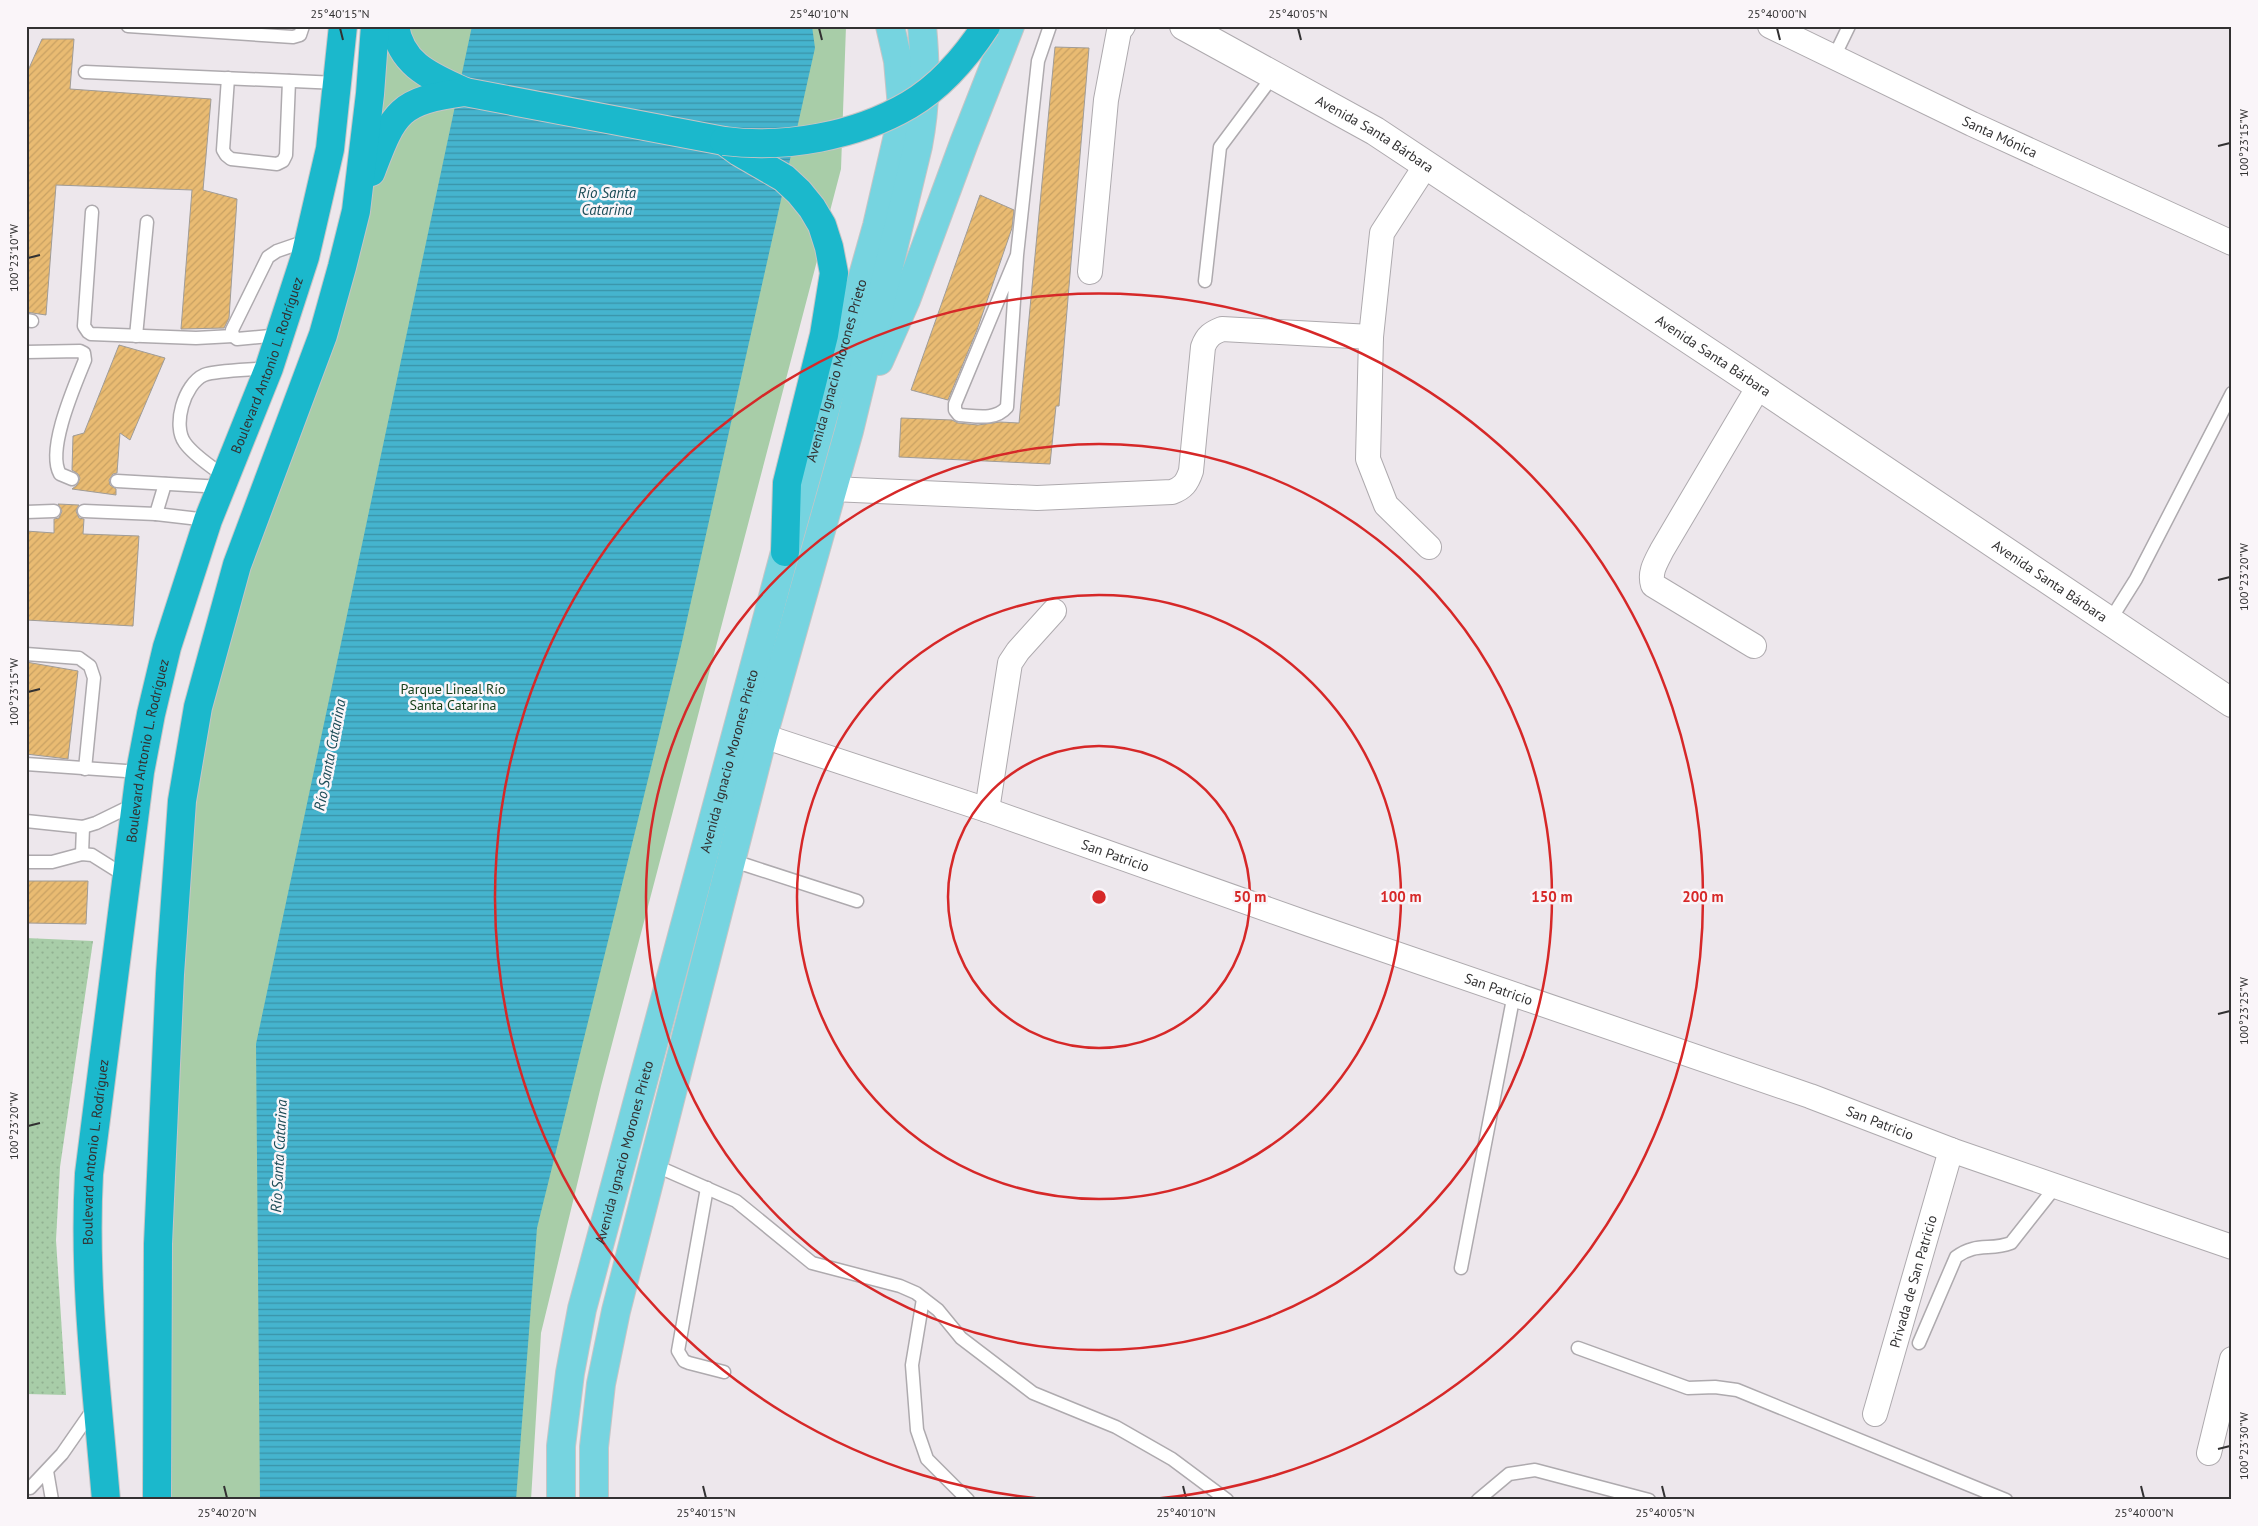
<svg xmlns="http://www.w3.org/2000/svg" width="2258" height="1526" font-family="'PT Sans',sans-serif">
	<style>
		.grass { fill: url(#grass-dots) }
		.park { fill: #a8cda8 }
		.water { fill: url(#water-rules) }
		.building { fill: url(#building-hatch); stroke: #a09c97 }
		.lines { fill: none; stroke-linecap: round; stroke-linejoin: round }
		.lane-casing { stroke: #aeaaae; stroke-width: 15 }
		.street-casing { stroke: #aeaaae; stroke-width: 26 }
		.secondary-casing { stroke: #aeaaae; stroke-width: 30 }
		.primary-casing { stroke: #c6c5c6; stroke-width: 30 }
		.highway-casing { stroke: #c6c5c6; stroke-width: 30 }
		.lane { stroke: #fff; stroke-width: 12 }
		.street { stroke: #fff; stroke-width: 24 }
		.secondary { stroke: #fff; stroke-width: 28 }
		.primary { stroke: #76d4e0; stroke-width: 28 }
		.highway { stroke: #1bb8cc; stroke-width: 28 }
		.highway-bridge-casing { stroke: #c6c5c6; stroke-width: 30; stroke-linecap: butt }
		.highway-bridge { stroke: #1bb8cc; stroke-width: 28 }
		.ticks { fill: none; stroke: #323132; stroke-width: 2 }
		.ring { fill: none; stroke: #d62828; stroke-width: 2.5 }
		.labels { text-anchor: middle; stroke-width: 5; stroke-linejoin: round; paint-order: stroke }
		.street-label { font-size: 14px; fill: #323132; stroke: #faf5f9 }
		.park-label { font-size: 14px; fill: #123d16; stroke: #faf5f9 }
		.water-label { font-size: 15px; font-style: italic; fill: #1c4c57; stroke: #faf5f9 }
		.centre { fill: #d62828; stroke: #faf5f9; stroke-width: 2.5 }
		.ring-label { font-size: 15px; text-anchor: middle; font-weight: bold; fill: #d62828; stroke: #faf5f9; stroke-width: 5; stroke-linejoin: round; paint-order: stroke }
		.neatline { fill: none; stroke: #323132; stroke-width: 2 }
		.ticks-label { font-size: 12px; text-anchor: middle; fill: #323132 }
	</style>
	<defs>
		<pattern id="grass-dots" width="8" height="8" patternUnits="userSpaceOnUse" patternTransform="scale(1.25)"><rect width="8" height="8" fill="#a8cda8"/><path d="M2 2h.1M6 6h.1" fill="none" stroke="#91b091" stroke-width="1.8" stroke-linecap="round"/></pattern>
		<pattern id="water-rules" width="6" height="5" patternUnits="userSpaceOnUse" patternTransform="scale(1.25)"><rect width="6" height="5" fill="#45b4ce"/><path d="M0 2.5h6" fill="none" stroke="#3a93a8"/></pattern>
		<pattern id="building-hatch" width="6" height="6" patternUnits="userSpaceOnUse" patternTransform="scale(1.25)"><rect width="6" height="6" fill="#e9bb72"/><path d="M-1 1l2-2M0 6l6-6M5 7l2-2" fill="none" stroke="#c8a163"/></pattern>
	</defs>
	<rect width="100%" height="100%" fill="#ede7ec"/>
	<polygon class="grass" points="26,938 93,941 60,1167 56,1240 66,1395 26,1394"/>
	<polygon class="park" points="384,26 846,26 841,169 601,1086 541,1333 531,1500 159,1500 177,870 226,607 336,324"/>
	<polygon class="water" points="472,26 812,26 815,48 681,646 537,1228 516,1500 260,1500 256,1044"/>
	<g class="building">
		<polygon points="42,39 74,39 70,89 211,99 203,190 237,199 229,318 224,328 181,329 192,190 56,185 46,315 26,312 26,75"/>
		<polygon points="1055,47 1089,48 1059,406 1056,406 1050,464 899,457 901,418 952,420 958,423 978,425 1000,422 1019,423"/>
		<polygon points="980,195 1014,210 1012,228 977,330 948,400 911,390"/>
		<polygon points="119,345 165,358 130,440 120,433 117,473 113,474 109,480 110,485 116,489 116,495 72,489 77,485 80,478 78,474 72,470 73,436 84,433"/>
		<polygon points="58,504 79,505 76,511 79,518 84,519 83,534 139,536 133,626 26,620 26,531 54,533 54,519 59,518 62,511"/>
		<polygon points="26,662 78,671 68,759 26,754"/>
		<polygon points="26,881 88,881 86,924 26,923"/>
	</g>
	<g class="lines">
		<defs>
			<g id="lane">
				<polyline points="128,26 293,37 300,35 303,26"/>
				<polyline points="1834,57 1849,26"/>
				<polyline points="85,72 338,83"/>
				<polyline points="228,78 223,150 226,155 231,159 277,164 283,161 286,155 289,81"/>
				<polyline points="92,212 84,326 88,332 91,334 196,338 233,336"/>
				<path d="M1017,255L955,404V410L959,415C976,416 995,421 1007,407L1017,255L1038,61L1050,26"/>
				<polyline points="1205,281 1220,147 1273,76"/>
				<polyline points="26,320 32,321"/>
				<polyline points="280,335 237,339 233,336 232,330 268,257 277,251 309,240"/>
				<polyline points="136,336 147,222"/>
				<path d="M26,352L80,351L84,353L85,360C75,385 46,450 60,474L72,479"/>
				<path d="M226,478C213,467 195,457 185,443C172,426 184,384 204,375C218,370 253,370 269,368"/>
				<polyline points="117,481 222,487"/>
				<polyline points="84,511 156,514 208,520"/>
				<polyline points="26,512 54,511"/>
				<polyline points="156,514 165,484"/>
				<polyline points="2109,622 2136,579 2232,393"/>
				<polyline points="26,654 79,658 90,666 94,678 85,769"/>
				<polyline points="26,764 140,772"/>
				<polyline points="26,821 83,827 96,823 137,803"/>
				<polyline points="82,854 83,827"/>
				<polyline points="26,862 52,862 82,854 92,855 127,877"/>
				<polyline points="731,862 746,865 857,901"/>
				<polyline points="654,1165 736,1201 812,1263 900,1286 916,1293 938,1310 961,1338 1033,1393 1116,1427 1172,1459 1227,1500"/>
				<polyline points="707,1188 678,1351 684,1361 689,1363 724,1372"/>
				<polyline points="1461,1268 1514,994"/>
				<polyline points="923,1299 912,1365 917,1430 927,1459 968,1500"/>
				<path d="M1919,1343L1956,1257C1976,1242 1990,1251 2011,1243L2056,1186"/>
				<polyline points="1578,1348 1688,1388 1715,1387 1737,1390 2006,1500"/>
				<polyline points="47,1471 52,1500"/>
				<polyline points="30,1488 62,1454 94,1408"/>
				<polyline points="1478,1500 1509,1474 1535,1470 1649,1500"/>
			</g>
			<g id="street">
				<path id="s1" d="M1770,26L1972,124L2232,243"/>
				<polyline points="1426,165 1382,233 1371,337 1368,459 1386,505 1429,547"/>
				<polyline points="1090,272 1106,100 1119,31 1123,26"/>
				<path d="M832,489L1037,498L1172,492C1183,488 1187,483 1191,471L1203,347C1207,336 1212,333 1222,329L1371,337"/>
				<path d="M1754,646L1653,585C1649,572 1656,562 1662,550L1759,386"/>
				<path id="s2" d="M763,736L987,810L1309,924L1810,1096L1951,1150L2232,1247"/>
				<polyline points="987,810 1010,663 1018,651 1054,611"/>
				<path id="s3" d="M1875,1414L1951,1150"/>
				<polyline points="2209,1453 2232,1359"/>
			</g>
			<g id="secondary">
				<path id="s4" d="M1184,26L1375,131L1732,368L2232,703"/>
			</g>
			<g id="primary">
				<polyline points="879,361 906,300 964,143 1010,26"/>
				<path id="s5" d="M561,1500V1446L570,1373L582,1309L785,552L877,226L899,131L902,107L898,61L890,26"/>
				<path d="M594,1500V1447L601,1384L616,1311L763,736L849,431L918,146C926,104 926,69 922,26"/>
			</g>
			<g id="highway">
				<path d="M395,26C401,66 433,77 465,92"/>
				<path d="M371,172C394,111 399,101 465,92L724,141L739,152L784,178L799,192L812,208L822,225L829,247L834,273L824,335L787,483L785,552"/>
				<path id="s6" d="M106,1500C97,1391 83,1283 89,1174L140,772L151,714L167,647L208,520L269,368L305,257L330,149L343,26"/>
				<polyline points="157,1500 158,1244 170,974 182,801 198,707 237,565 323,335 342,267 356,211 370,94 375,26"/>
			</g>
		</defs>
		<use href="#lane" class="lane-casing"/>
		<use href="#street" class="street-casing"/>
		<use href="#secondary" class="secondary-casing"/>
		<use href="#primary" class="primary-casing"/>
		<use href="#highway" class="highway-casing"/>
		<use href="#lane" class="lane"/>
		<use href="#street" class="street"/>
		<use href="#secondary" class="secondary"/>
		<use href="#primary" class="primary"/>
		<use href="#highway" class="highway"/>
		<defs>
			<path id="highway-bridge" d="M724,141C785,149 856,136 909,105C941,86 966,57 986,26"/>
		</defs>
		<use href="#highway-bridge" class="highway-bridge-casing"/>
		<use href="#highway-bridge" class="highway-bridge"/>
	</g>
	<path class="ticks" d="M340,28L343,40M819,28L822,40M1298,28L1301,40M1777,28L1780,40M2218,146L2230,143M28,258L40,255M2218,580L2230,577M28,692L40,689M2218,1014L2230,1011M28,1126L40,1123M2218,1449L2230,1446M224,1486L227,1498M703,1486L706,1498M1183,1486L1186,1498M1662,1486L1665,1498M2141,1486L2144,1498"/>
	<g class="ring">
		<circle cx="1099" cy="897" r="151"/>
		<circle cx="1099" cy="897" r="302"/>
		<circle cx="1099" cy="897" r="453"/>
		<path d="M1057 1500A604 604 0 1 1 1141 1500"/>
	</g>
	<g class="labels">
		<g class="street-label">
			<text dy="5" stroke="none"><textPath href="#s4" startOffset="219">Avenida Santa Bárbara</textPath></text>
			<text dy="5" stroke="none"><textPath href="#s1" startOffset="255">Santa Mónica</textPath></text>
			<text dy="5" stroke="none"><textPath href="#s4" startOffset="624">Avenida Santa Bárbara</textPath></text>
			<text dy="5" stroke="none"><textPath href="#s6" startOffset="1159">Boulevard Antonio L. Rodríguez</textPath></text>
			<text dy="5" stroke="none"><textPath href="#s5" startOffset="1165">Avenida Ignacio Morones Prieto</textPath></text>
			<text dy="5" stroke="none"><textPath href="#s4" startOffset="1029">Avenida Santa Bárbara</textPath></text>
			<text dy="5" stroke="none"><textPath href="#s6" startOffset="754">Boulevard Antonio L. Rodríguez</textPath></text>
			<text dy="5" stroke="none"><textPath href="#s5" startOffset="760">Avenida Ignacio Morones Prieto</textPath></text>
			<text dy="5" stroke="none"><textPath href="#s2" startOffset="372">San Patricio</textPath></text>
			<text dy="5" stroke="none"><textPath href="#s2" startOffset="778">San Patricio</textPath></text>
			<text dy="5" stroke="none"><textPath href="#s2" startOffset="1182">San Patricio</textPath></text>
			<text dy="5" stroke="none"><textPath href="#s6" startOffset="349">Boulevard Antonio L. Rodríguez</textPath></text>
			<text dy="5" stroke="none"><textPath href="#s5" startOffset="355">Avenida Ignacio Morones Prieto</textPath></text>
			<text dy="5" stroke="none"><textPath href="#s3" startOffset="138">Privada de San Patricio</textPath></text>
		</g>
		<g class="park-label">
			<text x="453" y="694">Parque Lineal Río<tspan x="453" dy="16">Santa Catarina</tspan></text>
		</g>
		<g class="water-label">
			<text x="607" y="198">Río Santa<tspan x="607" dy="17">Catarina</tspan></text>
			<text transform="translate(330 755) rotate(-79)" y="5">Río Santa Catarina</text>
			<text transform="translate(279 1156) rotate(-87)" y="5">Río Santa Catarina</text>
		</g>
	</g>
	<circle cx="1099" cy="897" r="8" class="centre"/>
	<g class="ring-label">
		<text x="1250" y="902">50 m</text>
		<text x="1401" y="902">100 m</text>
		<text x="1552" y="902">150 m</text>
		<text x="1703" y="902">200 m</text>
	</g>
	<rect width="2258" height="1526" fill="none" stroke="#faf5f9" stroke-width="55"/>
	<rect x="28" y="28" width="2202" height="1470" class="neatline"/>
	<g class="ticks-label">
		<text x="340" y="18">25°40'15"N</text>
		<text x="819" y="18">25°40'10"N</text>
		<text x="1298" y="18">25°40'05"N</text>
		<text x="1777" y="18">25°40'00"N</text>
		<text transform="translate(2244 143) rotate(-90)" y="4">100°23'15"W</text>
		<text transform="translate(14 258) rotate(-90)" y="4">100°23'10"W</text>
		<text transform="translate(2244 577) rotate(-90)" y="4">100°23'20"W</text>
		<text transform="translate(14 692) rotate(-90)" y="4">100°23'15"W</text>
		<text transform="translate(2244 1011) rotate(-90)" y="4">100°23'25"W</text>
		<text transform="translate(14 1126) rotate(-90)" y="4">100°23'20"W</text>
		<text transform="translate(2244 1446) rotate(-90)" y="4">100°23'30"W</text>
		<text x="227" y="1517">25°40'20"N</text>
		<text x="706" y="1517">25°40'15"N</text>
		<text x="1186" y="1517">25°40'10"N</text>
		<text x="1665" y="1517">25°40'05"N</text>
		<text x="2144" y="1517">25°40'00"N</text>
	</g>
</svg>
